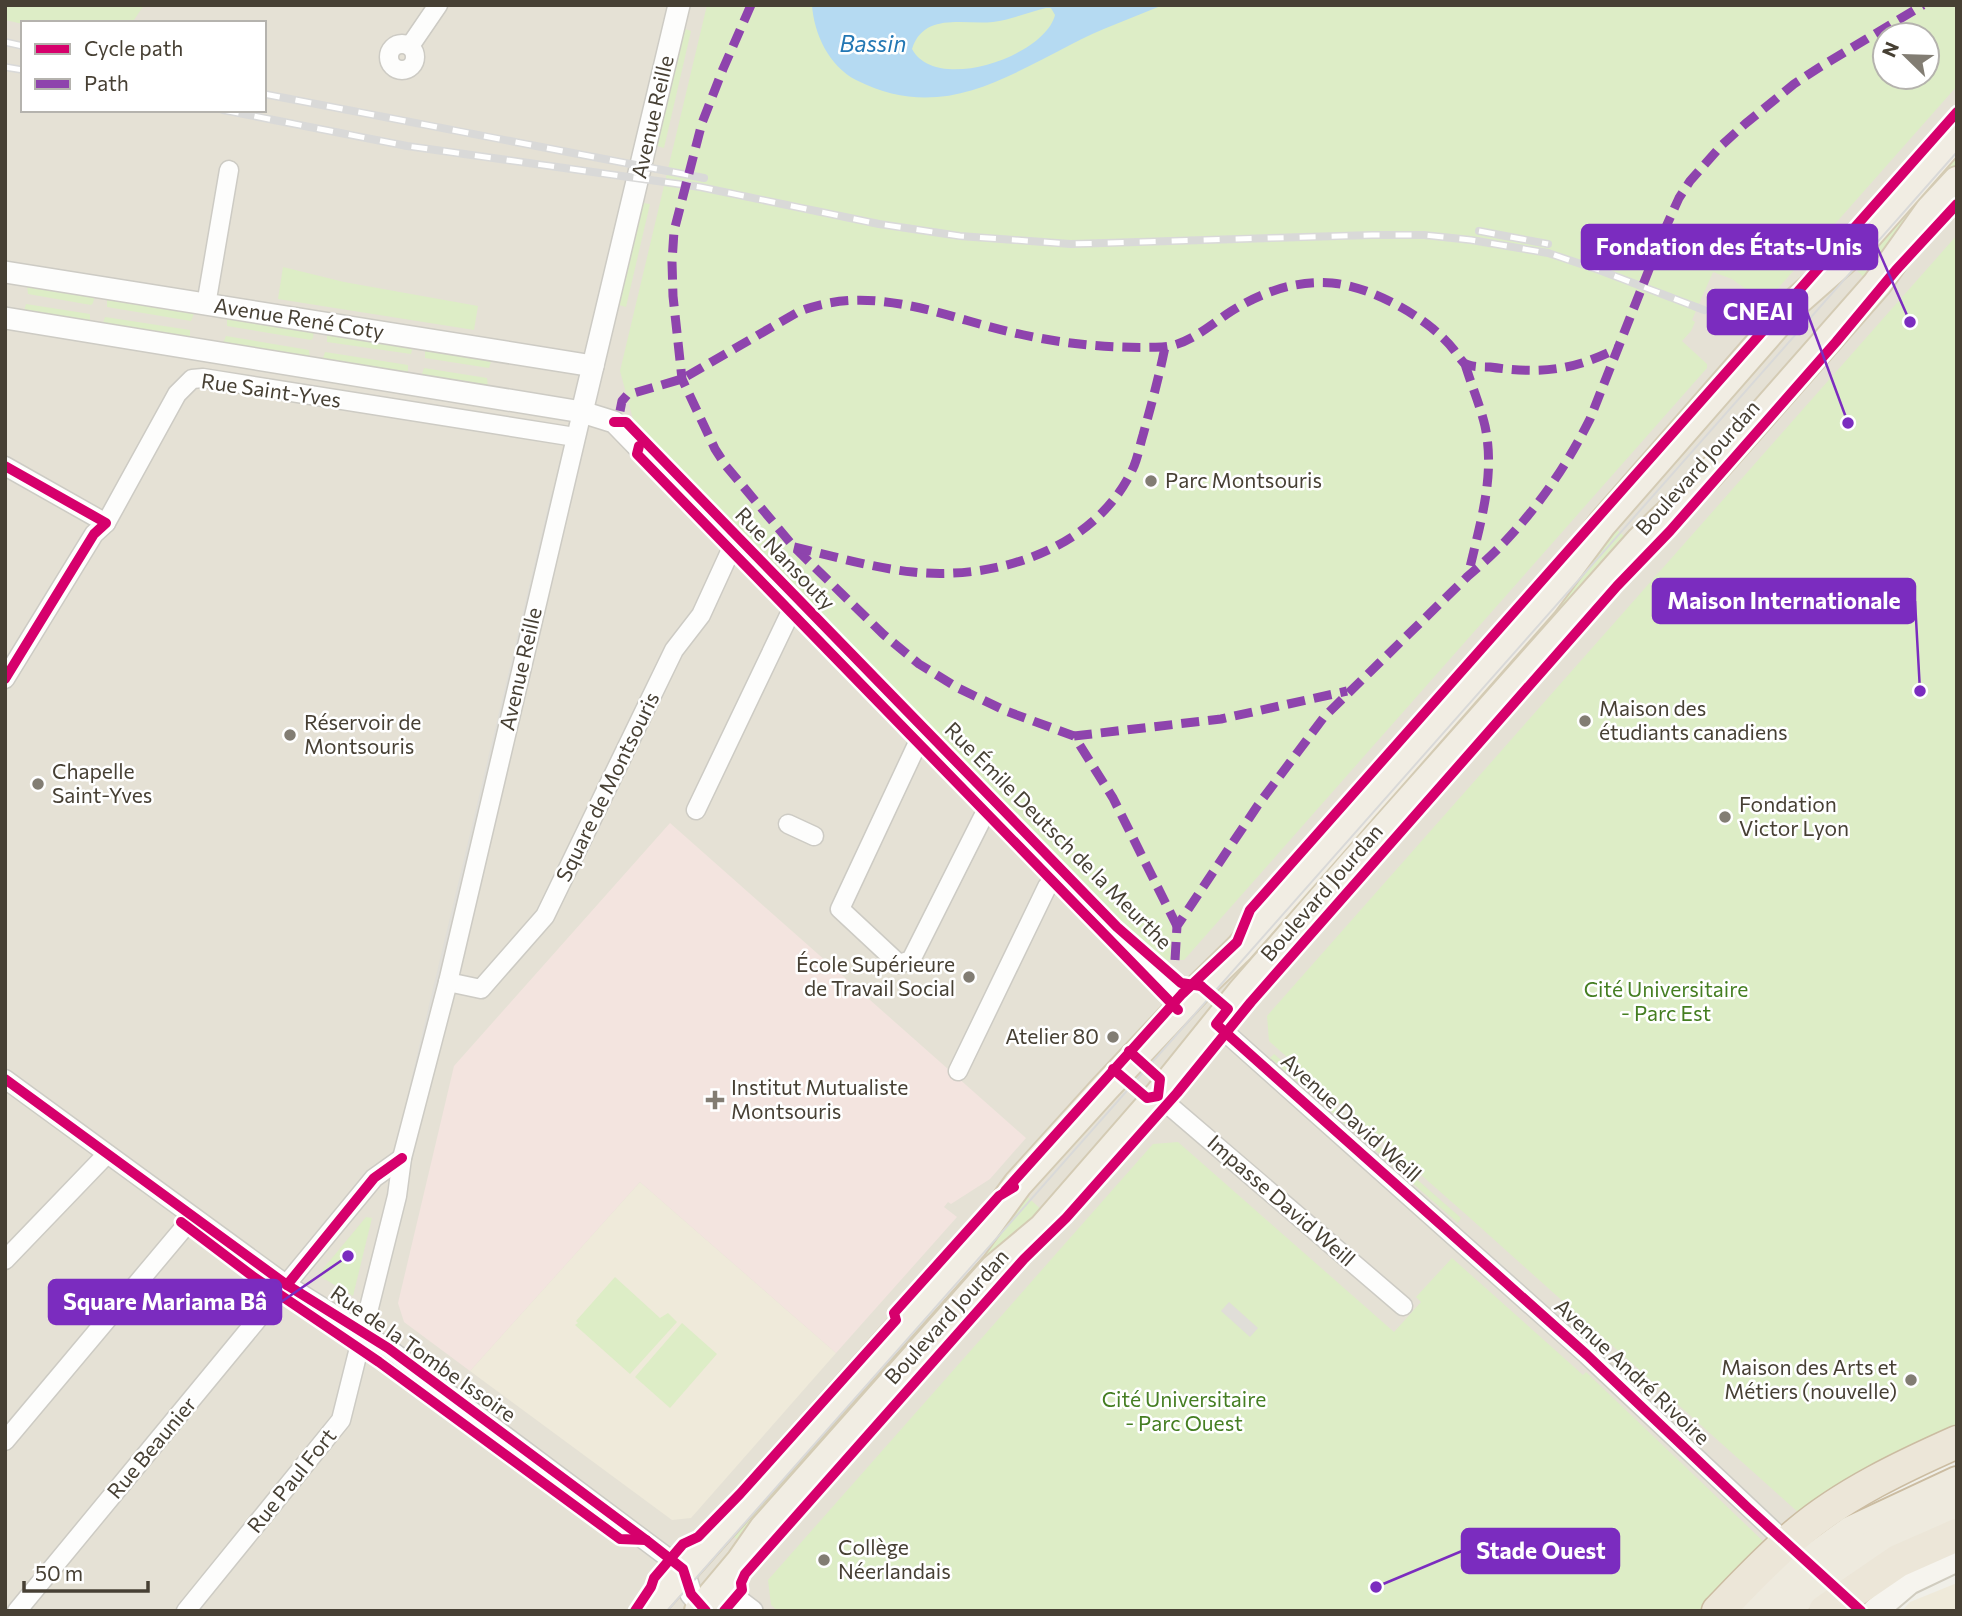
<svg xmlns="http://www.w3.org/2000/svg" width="1962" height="1616" font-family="Commissioner,sans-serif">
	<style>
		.residential { fill: #e5e1d5; fill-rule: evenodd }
		.education { fill: #efeada }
		.medical { fill: #f3e4df }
		.green { fill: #ddedc6; fill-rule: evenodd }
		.parking { fill: #e0ded8 }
		.water { fill: #b5daf2; fill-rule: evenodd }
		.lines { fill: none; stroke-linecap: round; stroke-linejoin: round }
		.minor-casing { stroke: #cdcbc4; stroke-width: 21 }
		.tertiary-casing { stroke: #cdcbc4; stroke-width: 24 }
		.secondary-casing { stroke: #d0ccbf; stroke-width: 28 }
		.primary-casing { stroke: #d4cbb4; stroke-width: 32 }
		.trunk-casing { stroke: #cbbca1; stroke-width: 32 }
		.motorway-casing { stroke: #cbbca1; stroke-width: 35 }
		.minor { stroke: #fdfdfc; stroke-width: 18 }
		.tertiary { stroke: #fdfdfc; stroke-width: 21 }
		.secondary { stroke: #f6f4ee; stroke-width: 24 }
		.primary { stroke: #f1ede3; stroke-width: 28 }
		.trunk { stroke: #eeeade; stroke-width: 28 }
		.motorway { stroke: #ece6d8; stroke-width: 32 }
		.tram { stroke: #d9d9d8; stroke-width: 2 }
		.rail-casing { stroke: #d9d9d8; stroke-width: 8 }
		.rail { stroke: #fff; stroke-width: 5; stroke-dasharray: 16; stroke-linecap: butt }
		.quiet { stroke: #8e44ad; stroke-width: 9; stroke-dasharray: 18 9; stroke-linecap: butt }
		.cycleway-casing { stroke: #fff; stroke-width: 15 }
		.cycleway { stroke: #d6006c; stroke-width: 10 }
		.poi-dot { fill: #827d73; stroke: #fff; stroke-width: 2.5 }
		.labels { text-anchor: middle; stroke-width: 5; stroke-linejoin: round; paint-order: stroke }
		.street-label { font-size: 21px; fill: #474034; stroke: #fff }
		.poi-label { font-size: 21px; fill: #474034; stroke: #fff; text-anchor: start }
		.park-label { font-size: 21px; fill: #457e22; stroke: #fff }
		.water-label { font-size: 23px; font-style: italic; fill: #2277b4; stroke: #fff }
		.leader { fill: none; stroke: #7b2cbf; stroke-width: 2.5 }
		.callout-dot { fill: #7b2cbf; stroke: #fff; stroke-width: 2.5 }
		.callout { fill: #7b2cbf; stroke: #7b2cbf; stroke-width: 2.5 }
		.callout-label { font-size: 23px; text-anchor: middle; font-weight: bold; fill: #fff }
	</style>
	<rect width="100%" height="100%" fill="#f0efe8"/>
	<path class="residential" d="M5,5H1957V1425L1874,1465L1703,1611H5ZM23,23H264V110H23ZM1885,35H1927V77H1885Z"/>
	<g class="education">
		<polygon points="640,1182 836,1353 691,1518 672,1520 470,1371"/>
		<polygon points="1957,1583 1957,1611 1902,1611 1910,1602"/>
	</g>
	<polygon class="medical" points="670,823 1026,1138 990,1179 951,1204 948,1202 944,1207 957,1217 836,1353 640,1182 470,1371 404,1322 398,1303 454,1066"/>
	<g class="green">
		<polygon points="5,5 144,5 132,23 23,24 5,20"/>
		<path d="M707,5H1957V86L1765,303L1732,279L1713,272L1692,320L1695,322L1691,331L1682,341L1707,364V368L1184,960H1165L1119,919L633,419L620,371ZM1885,35H1927V77H1885Z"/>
		<polygon points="685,29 691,31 664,148 657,146"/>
		<polygon points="1957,146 1957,171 1871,284 1852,266"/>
		<polygon points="643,203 650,204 626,307 619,305"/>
		<polygon points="1957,235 1957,1425 1874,1465 1799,1513 1470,1218 1269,1041 1267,1016"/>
		<polygon points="283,267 344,282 478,306 474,330 278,299"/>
		<polygon points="27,285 95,295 93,303 91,305 28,294"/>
		<polygon points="107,297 195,311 191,321 107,307"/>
		<polygon points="26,304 90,314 90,324 23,314"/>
		<polygon points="105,317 190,330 190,340 102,326"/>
		<polygon points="227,317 314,330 313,338 311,340 227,326"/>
		<polygon points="327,332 413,346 411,354 327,342"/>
		<polygon points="226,336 309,350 310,359 222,345"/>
		<polygon points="425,348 492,359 489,368 425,358"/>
		<polygon points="325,352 408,365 408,375 322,361"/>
		<polygon points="424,368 487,378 488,388 421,377"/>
		<polygon points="1617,530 1629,540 1243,978 1231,967 1602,531 1610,538"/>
		<polygon points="1274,1054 1461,1218 1458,1223 1270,1058"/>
		<polygon points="1178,1142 1394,1332 1421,1302 1416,1297 1452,1258 1583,1375 1586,1372 1765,1543 1703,1611 778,1611 771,1605 768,1580 1153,1144"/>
		<polygon points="1021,1191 1046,1214 742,1544 728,1531"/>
		<polygon points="366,1217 372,1218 353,1296 318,1275"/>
		<polygon points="615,1277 660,1318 668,1313 677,1322 630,1374 575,1325 578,1323 576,1321"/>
		<polygon points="682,1323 717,1354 670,1408 635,1377"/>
	</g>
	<g class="parking">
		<polygon points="552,491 556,491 415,1086 410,1085"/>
		<polygon points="1229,1302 1258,1328 1250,1337 1221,1311"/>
	</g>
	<path class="water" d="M812,5H1163C1132,18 1100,29 1070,45C998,82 937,121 856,80C829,66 814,34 812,5ZM1046,8H1051L1055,15C1045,56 936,94 912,49C924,12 963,25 993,22C1011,20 1028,12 1046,8Z"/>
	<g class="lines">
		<defs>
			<g id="minor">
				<circle cx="402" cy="57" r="13"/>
				<polyline points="410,46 438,5"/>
				<polyline points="206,305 229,170"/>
				<polyline points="5,466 106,523"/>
				<polyline points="5,679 94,534 106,523 177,394 192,379 203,378 575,437"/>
				<polyline points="921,736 840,909 899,964 911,960 989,805"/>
				<polyline points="696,810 794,605"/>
				<polyline points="788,824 814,836"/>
				<polyline points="448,982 481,989 545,916 674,650 701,615 734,543"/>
				<polyline points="1216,1024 1587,1355 1776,1533"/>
				<polyline points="958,1071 1047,887 1056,876"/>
				<polyline points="5,1079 287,1285 388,1348 683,1569"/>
				<polyline points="1158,1096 1403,1306"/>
				<polyline points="5,1260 107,1154"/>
				<polyline points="5,1441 193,1217"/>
				<polyline points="17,1611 374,1178 402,1158"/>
				<polyline points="186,1611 341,1420 397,1196 402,1158 448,982 582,412"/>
			</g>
			<g id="tertiary">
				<polyline points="5,272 593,366"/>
				<polyline points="5,318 582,412 614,422 1056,876 1113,933 1188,1000"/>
				<polyline points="582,412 679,5"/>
				<polyline points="683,1569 691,1594 706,1611"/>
				<polyline points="719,1586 752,1611"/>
			</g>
			<polyline id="secondary" points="1875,1611 1909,1582 1957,1559"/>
			<g id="primary">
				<polyline points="647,1611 972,1247 1018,1184 1105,1088 1201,986 1239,949 1544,602 1602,524 1783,317 1797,301 1855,250 1957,134"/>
				<polyline points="699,1611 741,1561 764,1528 994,1269 1043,1228 1158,1096 1241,993 1352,865 1641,540 1708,476 1877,284 1930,210 1957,181"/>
			</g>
			<g id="trunk">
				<polyline points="1753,1611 1788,1576 1850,1531 1957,1481"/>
				<polyline points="1784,1611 1840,1565 1900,1528 1957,1504"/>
			</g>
			<g id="motorway">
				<path d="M1718,1611C1744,1584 1770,1556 1799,1532C1844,1494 1903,1466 1957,1442"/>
				<polyline points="1825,1611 1898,1561 1957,1535"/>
			</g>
		</defs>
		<use href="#minor" class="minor-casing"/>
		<use href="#tertiary" class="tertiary-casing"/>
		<use href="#secondary" class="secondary-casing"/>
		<use href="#primary" class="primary-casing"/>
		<use href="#trunk" class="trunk-casing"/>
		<use href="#motorway" class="motorway-casing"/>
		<use href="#minor" class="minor"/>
		<use href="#tertiary" class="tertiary"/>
		<use href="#secondary" class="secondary"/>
		<use href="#primary" class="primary"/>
		<use href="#trunk" class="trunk"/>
		<use href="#motorway" class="motorway"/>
		<polyline class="tram" points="667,1611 1957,152"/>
		<defs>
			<g id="rail">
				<polyline points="5,42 23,46"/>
				<polyline points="5,67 23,70"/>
				<polyline points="264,94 704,178"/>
				<polyline points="223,110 407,146 700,187 879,224 960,236 1071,244 1372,235 1424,235 1471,240 1548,253 1599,270 1704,310"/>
				<polyline points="1479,231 1548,244"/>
			</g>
		</defs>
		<use href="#rail" class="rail-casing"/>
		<use href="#rail" class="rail"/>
		<g class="quiet">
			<polyline points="751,5 723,69 702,123 674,231 672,262 673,296 682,379 715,449 726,466 794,547 883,634 919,664 958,688 1006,711 1074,736 1113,798 1177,926"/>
			<path d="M1465,364C1471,384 1480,405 1485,426C1496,478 1479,526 1468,576"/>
			<path d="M620,411L622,401L627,395L682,379L798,312C872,282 943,317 1015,333C1062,344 1113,349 1162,347C1186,346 1208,327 1227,314C1259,293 1294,280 1332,283C1365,286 1406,307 1432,328C1440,335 1448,342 1454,350C1457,354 1461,360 1464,363C1470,367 1483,367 1490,367C1540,374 1573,371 1618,348"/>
			<path d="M794,547C833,556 873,568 913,572C997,581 1098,548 1134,466C1138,456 1140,445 1143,435C1151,406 1159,377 1165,347"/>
			<polyline points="1074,736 1221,719 1347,691"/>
			<path d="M1175,960L1177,926L1258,805L1324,717L1468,576C1520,533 1560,479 1590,419L1665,229L1679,198L1690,181L1722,145L1745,124L1794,84L1820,67L1923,5"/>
		</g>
		<defs>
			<g id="cycleway">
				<polyline points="614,422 626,422 1117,927 1181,983 1201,986"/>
				<polyline points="639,446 637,454 1178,1010"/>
				<polyline points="5,466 106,523 94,534 5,679"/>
				<polyline points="1201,986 1228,1009 1216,1024 1587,1355 1748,1508 1861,1611"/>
				<polyline points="1113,1069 1147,1098 1158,1096 1160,1079 1129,1051"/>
				<polyline points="5,1079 287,1285 388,1348 646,1540 683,1569 691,1594 706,1611"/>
				<polyline points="1005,1191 1182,994 1237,942 1250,910 1957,112"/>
				<polyline points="181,1222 255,1278 379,1362 620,1539 646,1540"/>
				<polyline points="287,1285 374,1178 402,1158"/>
				<polyline points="635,1611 651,1587 654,1578 683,1544 698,1537 740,1494 896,1320 894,1313 999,1196 1014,1187"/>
				<polyline points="724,1611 742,1590 741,1583 745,1574 1024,1259 1066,1218 1177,1093 1251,1002 1617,586 1670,531 1836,342 1896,270 1957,204"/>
			</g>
		</defs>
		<use href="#cycleway" class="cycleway-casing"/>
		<use href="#cycleway" class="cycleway"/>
	</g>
	<g class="poi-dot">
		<circle cx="1151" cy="481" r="7"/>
		<circle cx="1585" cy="721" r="7"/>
		<circle cx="290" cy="735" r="7"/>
		<circle cx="38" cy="784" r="7"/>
		<circle cx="1725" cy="817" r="7"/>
		<circle cx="969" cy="977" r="7"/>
		<circle cx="1113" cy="1037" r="7"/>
		<path d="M711.5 1089.5h7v7h7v7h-7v7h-7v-7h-7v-7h7z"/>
		<circle cx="1911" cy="1380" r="7"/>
		<circle cx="824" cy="1560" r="7"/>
	</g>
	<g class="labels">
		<g class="street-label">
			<text transform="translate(653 117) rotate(-77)" y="7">Avenue Reille</text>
			<text transform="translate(299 319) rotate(9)" y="7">Avenue René Coty</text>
			<text transform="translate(271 391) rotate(8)" y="7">Rue Saint-Yves</text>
			<text transform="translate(1698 468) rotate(-48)" y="7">Boulevard Jourdan</text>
			<text transform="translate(785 559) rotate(46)" y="7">Rue Nansouty</text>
			<text transform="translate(521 669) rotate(-77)" y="7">Avenue Reille</text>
			<text transform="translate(608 787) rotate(-64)" y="7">Square de Montsouris</text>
			<text transform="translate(1058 836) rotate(45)" y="7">Rue Émile Deutsch de la Meurthe</text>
			<text transform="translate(1322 893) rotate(-49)" y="7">Boulevard Jourdan</text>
			<text transform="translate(1351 1118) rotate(42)" y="7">Avenue David Weill</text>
			<text transform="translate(1281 1201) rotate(41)" y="7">Impasse David Weill</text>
			<text transform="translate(947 1317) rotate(-48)" y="7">Boulevard Jourdan</text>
			<text transform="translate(423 1354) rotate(35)" y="7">Rue de la Tombe Issoire</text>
			<text transform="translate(1632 1372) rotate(43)" y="7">Avenue André Rivoire</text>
			<text transform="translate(152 1448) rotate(-50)" y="7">Rue Beaunier</text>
			<text transform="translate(292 1481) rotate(-51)" y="7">Rue Paul Fort</text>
		</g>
		<g class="poi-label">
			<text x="1165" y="488">Parc Montsouris</text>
			<text x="1599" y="716">Maison des<tspan x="1599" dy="24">étudiants canadiens</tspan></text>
			<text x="304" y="730">Réservoir de<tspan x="304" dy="24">Montsouris</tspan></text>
			<text x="52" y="779">Chapelle<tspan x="52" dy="24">Saint-Yves</tspan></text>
			<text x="1739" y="812">Fondation<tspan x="1739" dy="24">Victor Lyon</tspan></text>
			<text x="955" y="972" text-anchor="end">École Supérieure<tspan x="955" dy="24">de Travail Social</tspan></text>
			<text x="1099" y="1044" text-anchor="end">Atelier 80</text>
			<text x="731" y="1095">Institut Mutualiste<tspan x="731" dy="24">Montsouris</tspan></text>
			<text x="1897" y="1375" text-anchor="end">Maison des Arts et<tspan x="1897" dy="24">Métiers (nouvelle)</tspan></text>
			<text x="838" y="1555">Collège<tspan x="838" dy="24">Néerlandais</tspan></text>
		</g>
		<g class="park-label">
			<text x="1666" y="997">Cité Universitaire<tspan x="1666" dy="24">- Parc Est</tspan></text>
			<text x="1184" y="1407">Cité Universitaire<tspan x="1184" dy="24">- Parc Ouest</tspan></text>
		</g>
		<g class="water-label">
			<text x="873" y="52">Bassin</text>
		</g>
	</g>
	<path class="leader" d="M1910 322L1877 247M1848 423L1807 312M1920 691L1915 601M348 1256L281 1302M1376 1587L1462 1551"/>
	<g class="callout-dot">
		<circle cx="1910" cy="322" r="7"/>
		<circle cx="1848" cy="423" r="7"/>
		<circle cx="1920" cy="691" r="7"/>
		<circle cx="348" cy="1256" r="7"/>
		<circle cx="1376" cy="1587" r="7"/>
	</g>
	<g class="callout">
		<rect x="1582" y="225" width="295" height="44" rx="7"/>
		<rect x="1708" y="290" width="99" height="44" rx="7"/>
		<rect x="1653" y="579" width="262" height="44" rx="7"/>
		<rect x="49" y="1280" width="232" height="44" rx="7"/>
		<rect x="1462" y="1529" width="157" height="44" rx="7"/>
	</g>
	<g class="callout-label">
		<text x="1729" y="255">Fondation des États-Unis</text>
		<text x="1758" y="320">CNEAI</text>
		<text x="1784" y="609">Maison Internationale</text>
		<text x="165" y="1310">Square Mariama Bâ</text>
		<text x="1541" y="1559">Stade Ouest</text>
	</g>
	<rect width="1962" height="1616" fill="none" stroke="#474034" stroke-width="14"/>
	<rect x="21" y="21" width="245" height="91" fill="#ffffff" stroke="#b5b3ae" stroke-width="2"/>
	<rect x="35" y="44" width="35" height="10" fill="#d6006c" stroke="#b5b3ae" stroke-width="2"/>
	<text x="84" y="56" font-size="21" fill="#474034">Cycle path</text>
	<rect x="35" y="79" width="35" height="10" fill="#8e44ad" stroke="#b5b3ae" stroke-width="2"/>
	<text x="84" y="91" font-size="21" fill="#474034">Path</text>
	<g transform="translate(1906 56) rotate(293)"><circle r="33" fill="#ffffff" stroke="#b5b3ae" stroke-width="2"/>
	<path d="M0-5L12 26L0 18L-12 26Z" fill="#827d73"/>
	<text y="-10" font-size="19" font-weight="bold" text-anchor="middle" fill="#474034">N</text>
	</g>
	<path d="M24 1581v10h124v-10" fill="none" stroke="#474034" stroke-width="3.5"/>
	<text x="35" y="1581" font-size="21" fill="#474034" stroke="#ffffff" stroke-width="5" paint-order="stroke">50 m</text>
</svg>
